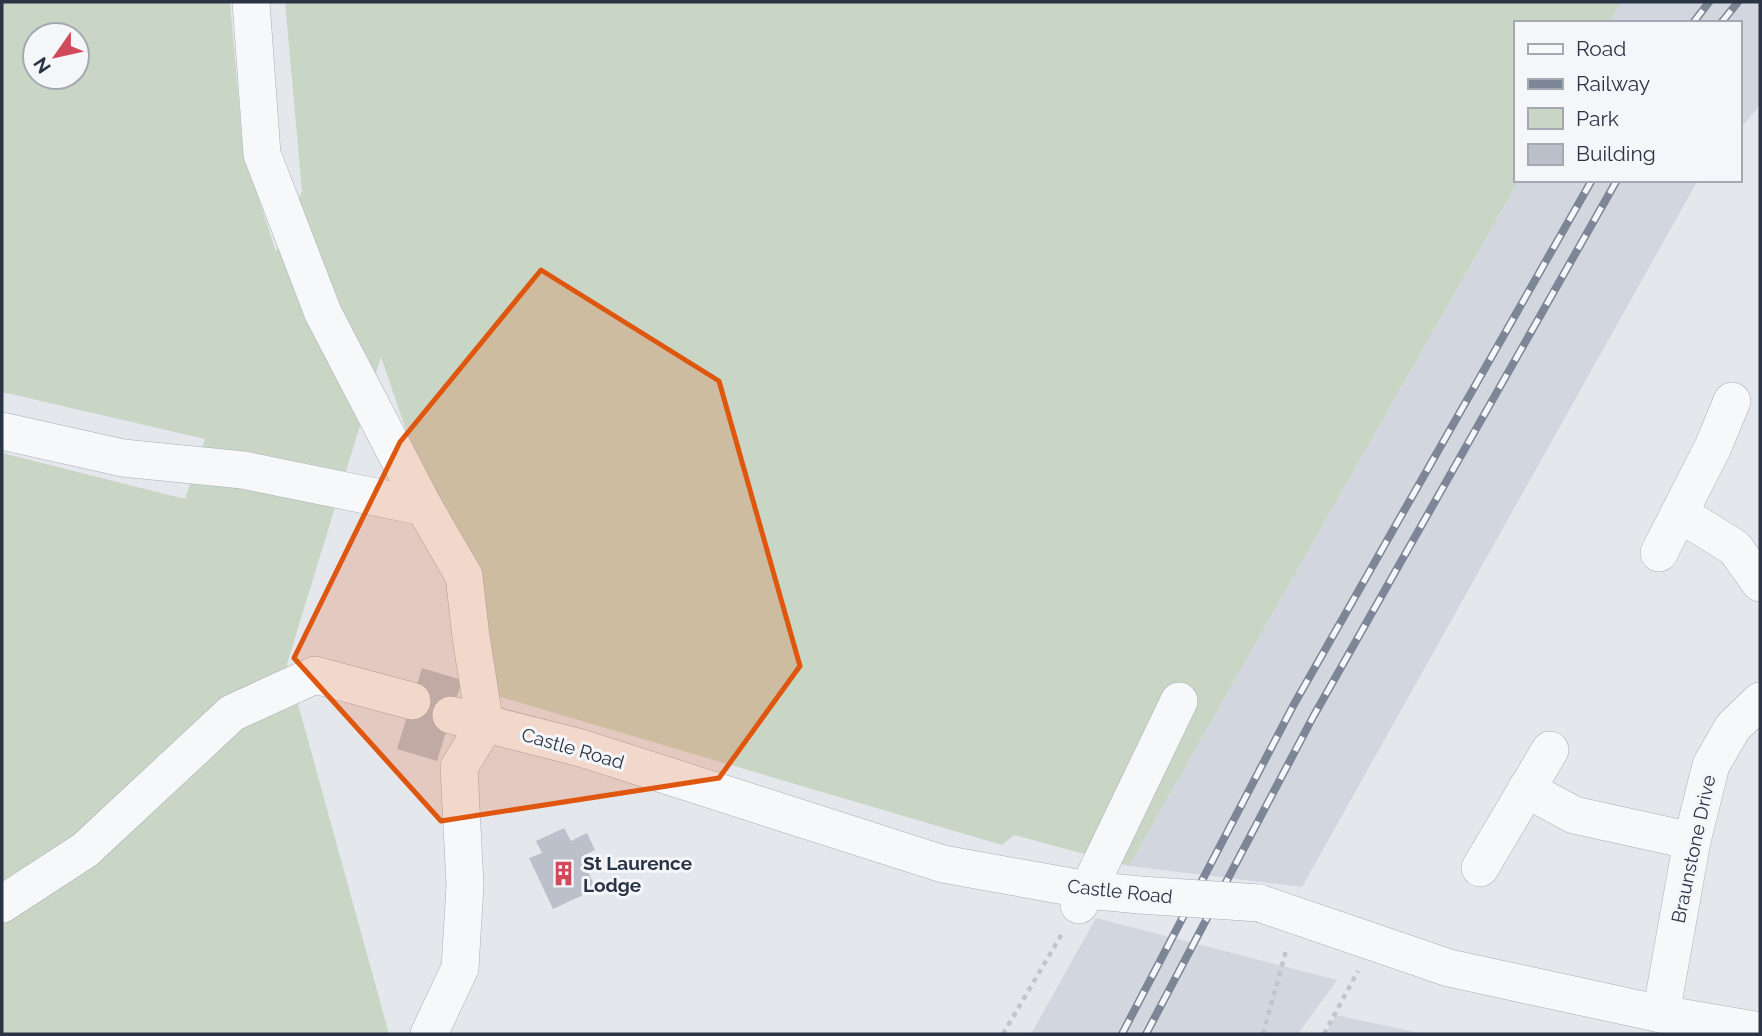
<svg xmlns="http://www.w3.org/2000/svg" width="1762" height="1036" font-family="Raleway,sans-serif">
	<style>
		.built { fill: #d2d6de }
		.green { fill: #c9d6c5; fill-rule: evenodd }
		.building { fill: #bbc0ca }
		.lines { fill: none; stroke-linecap: round; stroke-linejoin: round }
		.minor-casing { stroke: #a9aeb7; stroke-width: 38 }
		.path { stroke: #c2c5cb; stroke-width: 4.5; stroke-dasharray: 5 5; stroke-linecap: butt }
		.minor { stroke: #f7f8fa; stroke-width: 37 }
		.rail-casing { stroke: #7d8696; stroke-width: 8 }
		.rail { stroke: #f4f6f9; stroke-width: 5; stroke-dasharray: 16; stroke-linecap: butt }
		.minor-bridge-casing { stroke: #a9aeb7; stroke-width: 38; stroke-linecap: butt }
		.minor-bridge { stroke: #f7f8fa; stroke-width: 37 }
		.marked { fill: #df570f; fill-opacity: 0.2; stroke: #df570f; stroke-width: 5; stroke-linejoin: round }
		.labels { text-anchor: middle; stroke-width: 6; stroke-linejoin: round; paint-order: stroke }
		.street-label { font-size: 19px; fill: #2b3445; stroke: #f4f6f9 }
		.poi-label { font-size: 19px; font-weight: bold; fill: #2b3445; stroke: #f4f6f9; text-anchor: start }
	</style>
	<rect width="100%" height="100%" fill="#e4e7ec"/>
	<g class="built">
		<polygon points="1621,2 1760,2 1760,105 1739,130 1739,23 1609,23"/>
		<polygon points="1519,180 1698,180 1302,887 1129,866"/>
		<polygon points="1096,918 1337,980 1298,1034 1031,1034"/>
		<polygon points="1336,1015 1424,1034 1325,1034"/>
	</g>
	<path class="green" d="M2,2H230L243,150L276,252L302,191L285,2H1621L1609,23H1515V180H1519L1129,866L1014,835L1002,845L497,696L381,357L287,664L389,1034H2V453L185,499L205,439L2,392ZM35,35H77V77H35Z"/>
	<g class="building">
		<polygon points="422,668 462,680 437,761 397,749"/>
		<polygon points="564,828 571,841 587,833 595,850 581,857 596,889 553,909 529,858 542,853 536,841"/>
	</g>
	<g class="lines">
		<defs>
			<g id="minor">
				<polyline points="251,2 262,154 323,313 424,507 464,576 471,637 485,725 459,767 465,886 460,968 429,1034"/>
				<polyline points="2,431 123,458 243,470 424,507"/>
				<polyline points="1679,513 1735,548 1760,583"/>
				<polyline points="1659,553 1713,447 1732,401"/>
				<polyline points="451,715 581,748 943,864 1088,890 1140,895"/>
				<polyline points="1526,789 1574,815 1692,841"/>
				<polyline points="1480,868 1550,750"/>
				<polyline points="1259,903 1449,968 1661,1014 1760,1031"/>
				<polyline points="2,904 85,850 232,713 315,675 412,701"/>
				<polyline points="1079,905 1088,890 1179,701"/>
				<polyline points="1661,1014 1692,841 1711,765 1733,727 1760,701"/>
			</g>
		</defs>
		<use href="#minor" class="minor-casing"/>
		<g class="path">
			<polyline points="1003,1034 1063,932"/>
			<polyline points="1263,1034 1287,947"/>
			<polyline points="1324,1034 1358,971"/>
		</g>
		<use href="#minor" class="minor"/>
		<defs>
			<g id="rail">
				<polyline points="1693,23 1709,2"/>
				<polyline points="1721,23 1738,2"/>
				<polyline points="1122,1034 1293,706 1592,180"/>
				<polyline points="1146,1034 1313,717 1617,180"/>
			</g>
		</defs>
		<use href="#rail" class="rail-casing"/>
		<use href="#rail" class="rail"/>
		<defs>
			<polyline id="minor-bridge" points="1140,895 1259,903"/>
		</defs>
		<use href="#minor-bridge" class="minor-bridge-casing"/>
		<use href="#minor-bridge" class="minor-bridge"/>
	</g>
	<path class="marked" d="M541,270L719,381L800,666L719,778L441,821L294,658L400,442Z"/>
	<defs>
		<symbol id="building-bare" viewBox="-9 -9 18 18"><path d="M-4-6H4V6H1V3H-1V6H-4ZM-2.5-4.3h1.7v1.8h-1.7ZM.8-4.3h1.7v1.8H.8ZM-2.5-1h1.7V.8h-1.7ZM.8-1h1.7V.8H.8Z" fill="#d1495b" stroke="#f4f6f9" stroke-width="2.5" paint-order="stroke"/></symbol>
	</defs>
	<g fill-rule="evenodd">
		<use href="#building-bare" x="546" y="856" width="35" height="35"/>
	</g>
	<g class="labels">
		<g class="street-label">
			<text transform="translate(573 748) rotate(16)" y="7">Castle Road</text>
			<text transform="translate(1693 849) rotate(-78)" y="7">Braunstone Drive</text>
			<text transform="translate(1120 891) rotate(6)" y="7">Castle Road</text>
		</g>
		<g class="poi-label">
			<text x="583" y="870">St Laurence<tspan x="583" dy="22">Lodge</tspan></text>
		</g>
	</g>
	<rect width="1762" height="1036" fill="none" stroke="#2b3445" stroke-width="7"/>
	<rect x="1514" y="21" width="228" height="161" fill="#f4f6f9" stroke="#a4a8b1" stroke-width="2"/>
	<rect x="1528" y="44" width="35" height="10" fill="#f7f8fa" stroke="#a4a8b1" stroke-width="2"/>
	<text x="1576" y="56" font-size="21" fill="#2b3445">Road</text>
	<rect x="1528" y="79" width="35" height="10" fill="#7d8696" stroke="#a4a8b1" stroke-width="2"/>
	<text x="1576" y="91" font-size="21" fill="#2b3445">Railway</text>
	<rect x="1528" y="108" width="35" height="21" fill="#c9d6c5" stroke="#a4a8b1" stroke-width="2"/>
	<text x="1576" y="126" font-size="21" fill="#2b3445">Park</text>
	<rect x="1528" y="144" width="35" height="21" fill="#bbc0ca" stroke="#a4a8b1" stroke-width="2"/>
	<text x="1576" y="161" font-size="21" fill="#2b3445">Building</text>
	<g transform="translate(56 56) rotate(236)"><circle r="33" fill="#f4f6f9" stroke="#a4a8b1" stroke-width="2"/>
	<path d="M0-5L12 26L0 18L-12 26Z" fill="#d1495b"/>
	<text y="-10" font-size="19" font-weight="bold" text-anchor="middle" fill="#2b3445">N</text>
	</g>
</svg>
